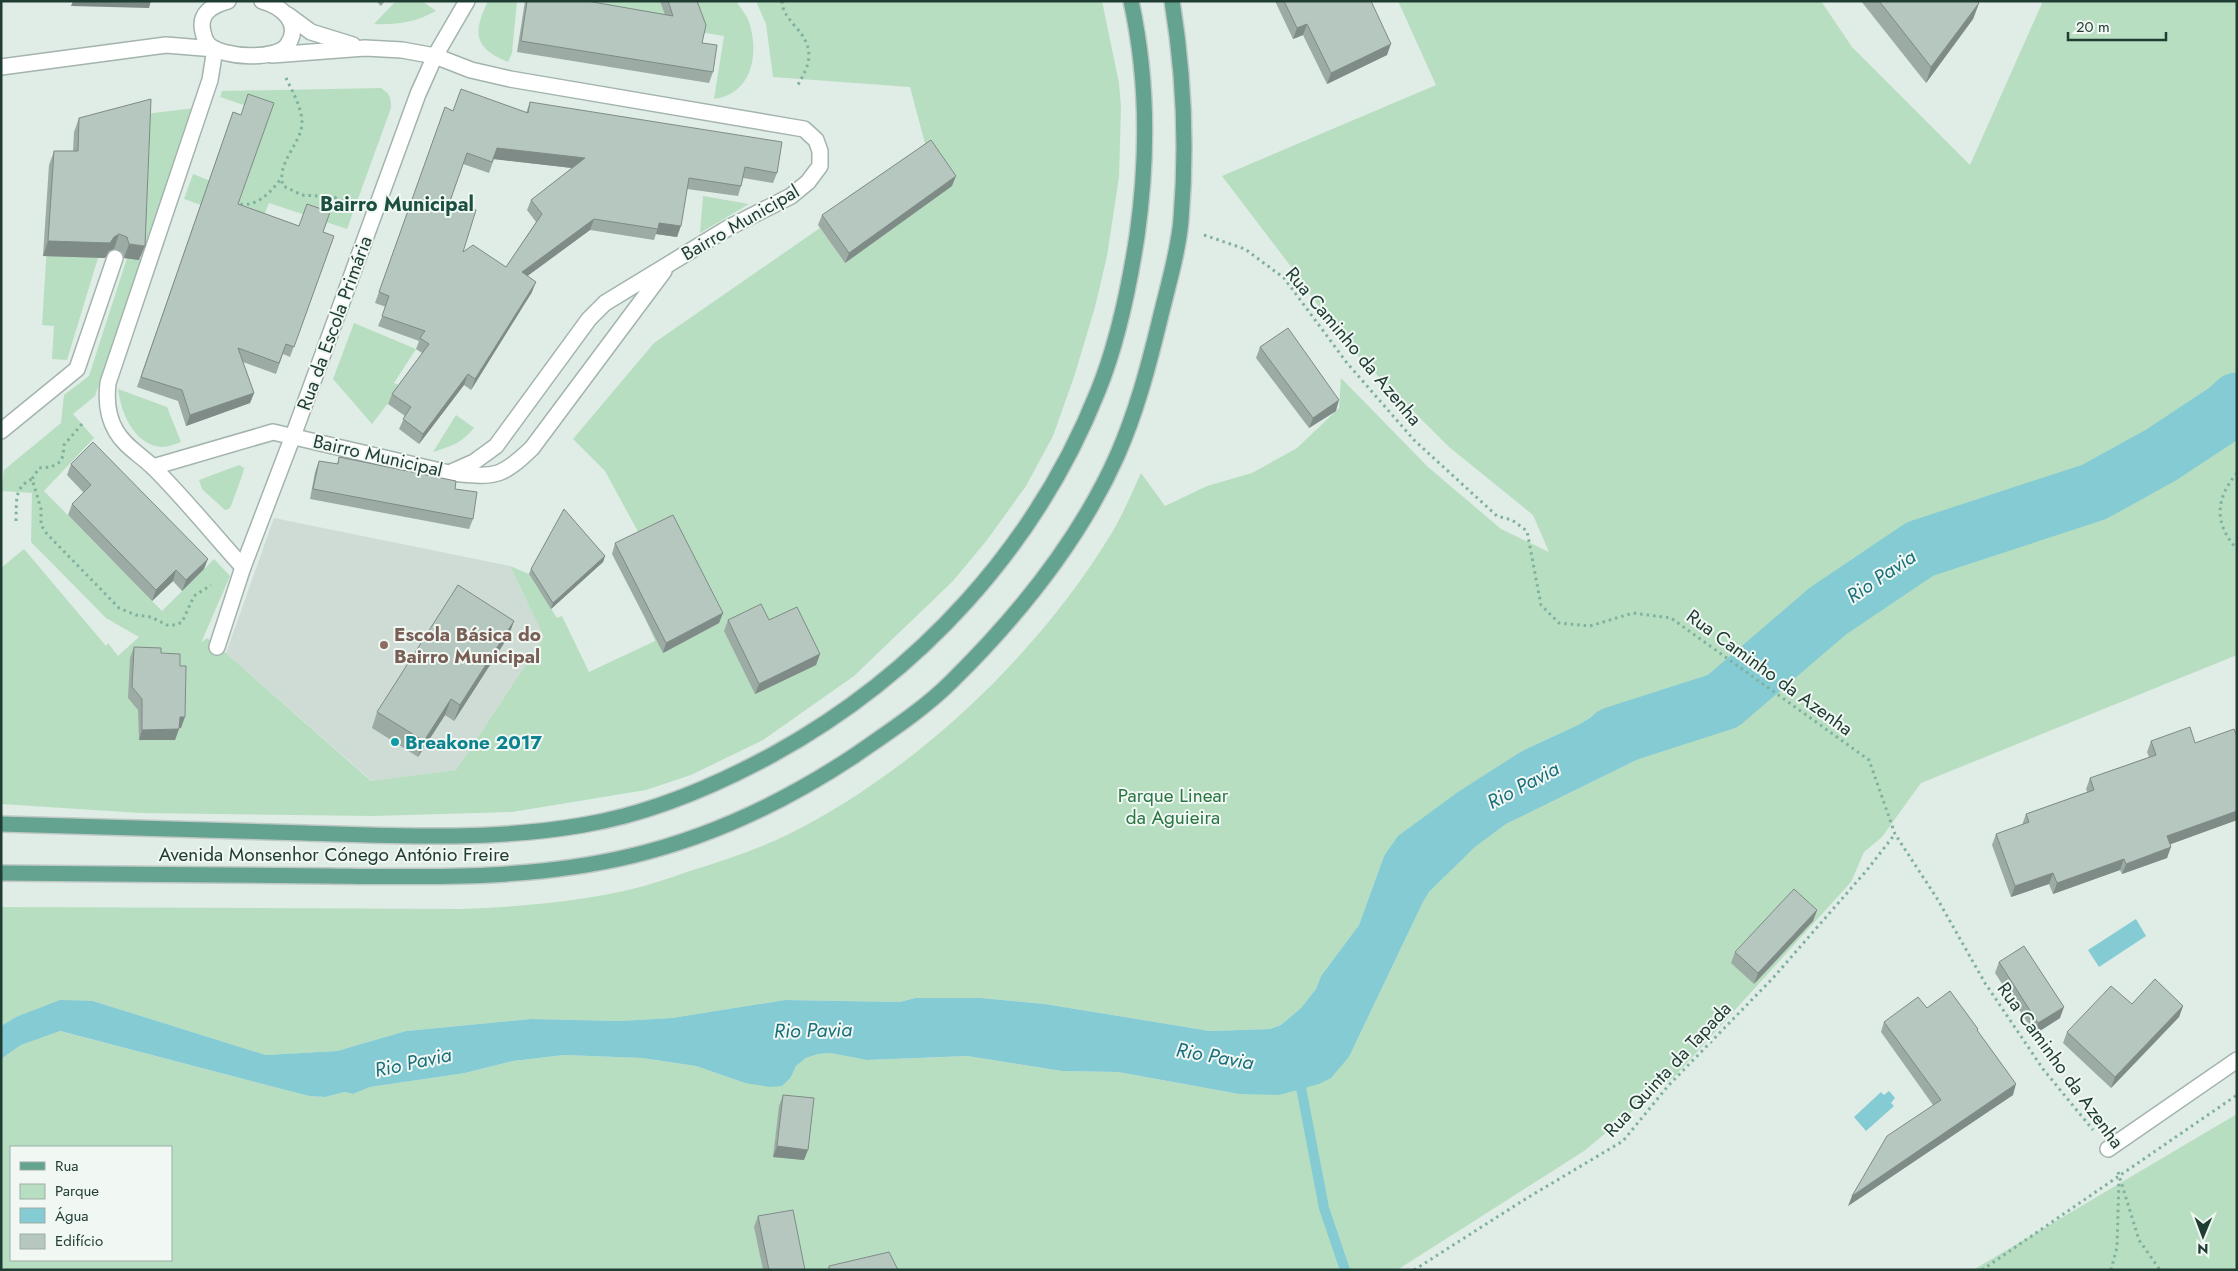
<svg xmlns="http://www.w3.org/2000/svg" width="2238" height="1271" font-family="Jost,sans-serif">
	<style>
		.built { fill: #cedcd5 }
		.green { fill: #b8dec1; fill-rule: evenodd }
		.water { fill: #85cbd4 }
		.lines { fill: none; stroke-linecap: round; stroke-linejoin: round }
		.stream { stroke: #85cbd4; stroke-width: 10 }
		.river { stroke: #85cbd4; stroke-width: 59 }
		.service-casing { stroke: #a3b4ad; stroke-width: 18 }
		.minor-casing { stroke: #a3b4ad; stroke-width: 18 }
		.primary-casing { stroke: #c1c9c6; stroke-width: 18 }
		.path { stroke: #7fb19f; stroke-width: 3; stroke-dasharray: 2.5 4; stroke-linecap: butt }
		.service { stroke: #fff; stroke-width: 15 }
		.minor { stroke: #fff; stroke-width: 15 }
		.primary { stroke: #63a390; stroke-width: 15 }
		.wall { fill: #9caba4; fill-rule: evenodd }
		.shaded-wall { fill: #7f8b86 }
		.building { fill: #b5c7bf; stroke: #7f8b86; fill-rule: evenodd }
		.education-dot { fill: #8d6e63; stroke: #f1f8f4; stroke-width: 2 }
		.culture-dot { fill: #0f9aa8; stroke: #f1f8f4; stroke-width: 2 }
		.labels { text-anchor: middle; stroke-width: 4; stroke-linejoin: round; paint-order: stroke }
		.street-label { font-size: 19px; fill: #203d34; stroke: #f1f8f4 }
		.education-label { font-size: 19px; font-weight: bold; fill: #785e54; stroke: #f1f8f4; text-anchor: start }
		.culture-label { font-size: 19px; font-weight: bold; fill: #0d838f; stroke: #f1f8f4; text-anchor: start }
		.park-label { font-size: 19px; fill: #297543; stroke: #f1f8f4 }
		.neighbourhood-label { font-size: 20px; font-weight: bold; fill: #1b5041; stroke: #f1f8f4 }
		.water-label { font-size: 20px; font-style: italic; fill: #186f7b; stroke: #f1f8f4 }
	</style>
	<rect width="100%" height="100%" fill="#e0ece6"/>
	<polygon class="built" points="274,518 510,566 544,637 456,770 372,781 226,653"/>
	<g class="green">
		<path d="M396,1H422L436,11C416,22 397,25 374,24Z"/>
		<path d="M488,1H517L512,53L508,62C473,48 473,32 488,1Z"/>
		<path d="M562,1H736C741,8 748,17 750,25C759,57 751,94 714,99L724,36L669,27Z"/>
		<polygon points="756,1 1102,1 1119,83 1121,107 1119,177 1107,256 1095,307 1074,377 1053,436 1026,486 987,540 953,581 854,676 763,740 691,775 646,790 512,812 373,816 140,813 1,804 1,568 24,549 106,646 108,643 118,656 139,637 106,618 31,542 32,493 2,491 4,470 61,423 64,395 89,376 127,258 141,259 145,114 195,108 95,396 73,414 94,438 44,491 162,611 214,559 230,576 201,643 207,638 226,653 371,781 456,770 544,637 510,566 529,574 557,618 562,616 589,672 655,641 646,620 642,539 605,471 573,439 654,343 820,228 845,263 927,151 910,87 773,77 766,24"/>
		<path d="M1398,1H1821L1852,47L1970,165L2043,1H2237V655L1921,783L1882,837L1864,852L1851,882L1676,1075L1584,1151L1397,1270H1V1059L21,1045L59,1031L309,1096L325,1097L345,1092L353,1094L370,1087L465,1073L513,1061L564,1055L642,1058L696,1066L745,1083L791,1077L796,1066L806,1058L818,1054L830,1053L867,1060L967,1056L1062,1071L1118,1072L1239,1094L1318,1084L1330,1078L1349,1057L1422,904L1429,892L1475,847L1506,824L1659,749L1707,730L1604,709L1580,724L1522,751L1384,856L1359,925L1321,976L1316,989L1301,1008L1281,1025L1270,1029L1210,1031L1045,1004L981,998H915L900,1002L785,1000L672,1018L620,1021L531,1019L406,1031L337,1051L266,1055L93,1001L16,1017L1,1026V907L461,909C513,907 564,903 614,893C641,888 667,879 693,870C725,860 758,849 789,834C917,770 1039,654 1113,531C1124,512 1132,492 1141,473L1165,506L1207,486L1252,473L1297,448L1339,408L1341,378L1428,467L1501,529L1549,552L1533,515L1449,447L1343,341L1289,264L1222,176L1436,85ZM11,1147H171V1260H11Z"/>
		<path d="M381,88C390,94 391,97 391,108L347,229L269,203L260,226L184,199L193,174L216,183L270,114L220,97L222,91Z"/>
		<polygon points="52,165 57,165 56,256 98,258 67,360 52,359 54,326 42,325"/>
		<polygon points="703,196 749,204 700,233"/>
		<polygon points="354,323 416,349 394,383 401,386 372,424 333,379"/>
		<path d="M118,389L167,407L181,442C175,444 168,447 162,447C134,445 121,413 118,389Z"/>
		<path d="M456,415L474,428C463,442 450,447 433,452Z"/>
		<polygon points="239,465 244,468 243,473 231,506 229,509 225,510 202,489 199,480"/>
		<polygon points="2237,1114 2237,1270 1973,1270"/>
	</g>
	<g class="water">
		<polygon points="1669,689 1708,729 1659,749 1506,824 1475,847 1429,892 1422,904 1349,1057 1331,1078 1319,1084 1279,1095 1239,1094 1118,1072 1062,1071 967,1056 867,1060 830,1053 818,1054 806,1058 796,1066 791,1077 782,1086 770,1087 745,1083 696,1066 642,1058 564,1055 513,1061 465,1073 370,1087 353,1094 345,1092 325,1097 309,1096 60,1031 21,1045 1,1059 1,1026 16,1017 60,1000 93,1001 266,1055 337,1051 406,1031 531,1019 620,1021 672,1018 785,1000 900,1002 915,998 981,998 1045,1004 1210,1031 1270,1029 1281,1025 1301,1008 1316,989 1321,976 1359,925 1384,856 1398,836 1458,792 1522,751 1580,724 1604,709"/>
		<polygon points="2136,919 2146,936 2099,967 2088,950"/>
		<polygon points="1889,1091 1895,1098 1891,1103 1894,1106 1866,1131 1854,1117 1881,1092 1884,1095"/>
	</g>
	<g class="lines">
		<polyline class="stream" points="1299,1077 1324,1208 1345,1270"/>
		<polyline class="river" points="1614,736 1723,701 1828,611 1920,549 2094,492 2161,455 2229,410 2237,402"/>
		<defs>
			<g id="service">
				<polyline points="1,431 77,369 115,258"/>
				<polyline points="2108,1149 2237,1060"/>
			</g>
			<g id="minor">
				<path d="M228,1C213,5 198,13 203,32C204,37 206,42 209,45C223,58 278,61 288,44C302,23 281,6 262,1"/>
				<polyline points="288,15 311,32 353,45"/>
				<path d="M1,67L166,45L215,49L210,80L108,383C106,400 107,416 116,431C125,447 141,455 154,468C185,499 213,534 243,567"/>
				<polyline points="153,467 273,432 449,473 474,462 496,446 589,319 605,303 728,228 791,196 808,182 820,166 820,151 816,140 804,129 510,79 471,70 435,56 467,1"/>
				<path d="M451,473C494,477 500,479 532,448L664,271"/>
				<polyline points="217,647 243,567 293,436 418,94 435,56 402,50 365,48 272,55"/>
			</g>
			<g id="primary">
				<path d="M1,824C103,827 204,830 305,833C397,836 492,841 583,825C649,814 713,787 772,755C918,675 1036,547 1098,391C1118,342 1129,288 1137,236C1148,158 1148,78 1131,1"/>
				<path d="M1,873C109,874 218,875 326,876C428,877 531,880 631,856C711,837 786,801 854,756C887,733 923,710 952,681C1017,617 1079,541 1117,456C1136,413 1148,368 1159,323C1167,289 1178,254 1181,220C1187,147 1184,74 1172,1"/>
			</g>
		</defs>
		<use href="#service" class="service-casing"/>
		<use href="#minor" class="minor-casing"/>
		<use href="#primary" class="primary-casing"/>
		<g class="path">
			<path d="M782,1C782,11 788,17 794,25C815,48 812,62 796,88"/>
			<path d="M286,78C292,91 302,107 302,123C301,145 276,162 283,186L302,195L334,197L351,205"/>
			<path d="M234,203C255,209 268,195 280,180"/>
			<polyline points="1204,235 1245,249 1284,278 1347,363 1414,440 1497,516 1512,520 1527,531 1541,605 1559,623 1590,626 1633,613 1671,618 1869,760 1895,834 1938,900 1985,983 2043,1069 2093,1130"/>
			<polyline points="82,424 64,445 63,456 60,462 51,467 39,468 32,479 41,509 41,525 47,534 119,608 136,615 151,617 167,625 176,625 182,622 194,596 211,585"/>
			<path d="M2237,473C2215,499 2214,524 2237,549"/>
			<path d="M16,521C17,502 13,488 32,479"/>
			<polyline points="2118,1172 2139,1240 2160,1270"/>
			<polyline points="1414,1270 1527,1198 1623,1141 1668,1086 1773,978 1867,870 1895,834"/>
			<polyline points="1982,1270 2237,1095"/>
			<polyline points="2111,1270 2117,1247 2119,1179"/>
		</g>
		<use href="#service" class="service"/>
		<use href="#minor" class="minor"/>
		<use href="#primary" class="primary"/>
	</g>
	<g class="wall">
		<polygon points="376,1 385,1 381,6"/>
		<polygon points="525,1 587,1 665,15 660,1 697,1 702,43 713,72 709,83 517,52"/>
		<polygon points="1275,1 1371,1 1387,55 1327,84 1303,35 1293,39"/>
		<polygon points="1861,1 1977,1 1979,3 1973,19 1926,83"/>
		<path d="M530,102L777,173L773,183L743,178L741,186L738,196L687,189L677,237L656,234L654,240L590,230L527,276L532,292L471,390L464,385L419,444L399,429L405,416L388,404L392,394L422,353L416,349L419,341L378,326L386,307L375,303L445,107L453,111L526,113ZM494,159L572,168L531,200L527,210L536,222L506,267L463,252L450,201L463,164L489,173Z"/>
		<polygon points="233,112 241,115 238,204 299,226 323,232 334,236 290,357 283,354 276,374 243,362 254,393 250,403 186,426 178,401 137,387"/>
		<polygon points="79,118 139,260 124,258 122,252 114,249 109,251 105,258 43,256 49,165 54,151 73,151 74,132"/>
		<polygon points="952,186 845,263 818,225 822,215"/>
		<polygon points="1260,347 1336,411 1309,428 1256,358"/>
		<polygon points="339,457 455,489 473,519 469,529 310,499 315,472 319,461 337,464"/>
		<polygon points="71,464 204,569 182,591 173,581 152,601 68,515 72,504 84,493 67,475"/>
		<polygon points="615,543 723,613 719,623 663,653 612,554"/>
		<polygon points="605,556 603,562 551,609 529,574 531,569"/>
		<polygon points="728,620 769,620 820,654 816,665 755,694 724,631"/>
		<polygon points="514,621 508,637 454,721 445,715 418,757 372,728 377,712"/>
		<polygon points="134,647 161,653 181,728 179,728 175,740 139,740 138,710 128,698 130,658"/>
		<polygon points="2237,736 2237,820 2170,844 2167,858 2122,874 2120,870 2053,894 2049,884 2011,897 1992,845 1996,834 2022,825 2026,814 2087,792 2086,789 2090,778 2149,757 2147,752 2151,741 2195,743"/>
		<polygon points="1817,910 1813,921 1754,984 1731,963 1735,952"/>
		<polygon points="1999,962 2060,1018 2035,1034 1995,973"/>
		<polygon points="2132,1004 2183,1006 2179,1017 2111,1088 2063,1043 2067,1032"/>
		<polygon points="1927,1008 1977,1031 2013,1095 1848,1206 1933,1105 1881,1032 1884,1022"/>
		<polygon points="783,1095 804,1160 773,1157 779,1106"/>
		<polygon points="758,1216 805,1270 763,1270 754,1227"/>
	</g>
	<g class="shaded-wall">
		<polygon points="73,1 151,1 149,8 71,6"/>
		<polygon points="1979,3 1973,19 1926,83 1931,67"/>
		<polygon points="1307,24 1303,35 1293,39 1297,28"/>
		<polygon points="1391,44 1387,55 1327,84 1331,73"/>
		<polygon points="497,148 585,158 581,169 493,159"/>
		<polygon points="956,176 952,186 845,263 849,253"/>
		<polygon points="594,219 590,230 518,283 522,272"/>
		<polygon points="659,223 681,226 677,237 656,234"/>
		<polygon points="119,234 114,249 109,251 105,258 43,256 48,241 114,237"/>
		<polygon points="129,244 145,246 139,260 124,258"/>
		<polygon points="536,282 532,292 471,390 475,379"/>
		<polygon points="468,374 464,385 419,444 423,434"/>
		<polygon points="254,393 250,403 186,426 190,415"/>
		<polygon points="1339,400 1336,411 1309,428 1313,418"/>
		<polygon points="605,556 603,562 551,609 553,603"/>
		<polygon points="208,559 204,569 182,591 186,580"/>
		<polygon points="176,570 173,581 152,601 156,590"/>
		<polygon points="723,613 719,623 663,653 666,643"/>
		<polygon points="514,621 508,637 454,721 460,705"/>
		<polygon points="820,654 816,665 755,694 759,684"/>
		<polygon points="451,699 445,715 418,757 424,741"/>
		<polygon points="180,717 185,717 181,728 176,728"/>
		<polygon points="179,729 175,740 139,740 142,730"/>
		<polygon points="2237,811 2237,820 2163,847 2167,836"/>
		<polygon points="2171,847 2167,858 2122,874 2126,864"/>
		<polygon points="2124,859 2120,870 2053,894 2057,883"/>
		<polygon points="2053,873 2049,884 2011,897 2015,886"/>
		<polygon points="1817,910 1813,921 1754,984 1758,973"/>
		<polygon points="2183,1006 2179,1017 2111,1088 2115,1077"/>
		<polygon points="2064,1007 2060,1018 2035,1034 2038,1023"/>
		<polygon points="2016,1084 2013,1095 1848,1206 1852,1196"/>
		<polygon points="777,1146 808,1150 804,1160 773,1157"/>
	</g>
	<g class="building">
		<polygon points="527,1 587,1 673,16 668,1 697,1 706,25 702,43 717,45 713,72 521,41"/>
		<polygon points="1284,1 1371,1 1391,44 1331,73 1307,24 1297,28"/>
		<polygon points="1879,1 1977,1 1979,3 1931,67"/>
		<path d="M461,89L528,113L530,102L782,142L777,173L745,167L741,186L689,178L681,226L659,223L658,229L594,219L522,272L536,282L475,379L468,374L423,434L403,419L411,407L392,394L429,344L420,338L425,331L382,316L389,296L379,292L445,107L453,111ZM497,148L585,158L531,200L542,214L506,267L473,245L463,252L476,210L450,201L467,153L492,162Z"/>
		<polygon points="248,94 274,103 238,204 299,226 307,204 330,212 323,232 334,236 294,347 286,344 279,363 238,348 254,393 190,415 182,390 141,377 233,112 241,115"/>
		<polygon points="151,99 145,246 129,244 127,237 119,234 114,237 110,243 48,241 54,151 78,151 79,118"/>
		<polygon points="931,140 956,176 849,253 822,215"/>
		<polygon points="1288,328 1339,400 1313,418 1260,347"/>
		<polygon points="93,442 208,559 186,580 176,570 156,590 72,504 91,485 71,464"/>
		<polygon points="339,457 456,481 455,489 477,492 473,519 313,489 319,461 338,464"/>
		<polygon points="564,509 605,556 553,603 531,569"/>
		<polygon points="673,515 723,613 666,643 615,543"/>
		<polygon points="458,585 514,621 460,705 451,699 424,741 377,712"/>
		<polygon points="761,604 769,620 797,607 820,654 759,684 728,620"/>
		<polygon points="134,647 161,648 161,653 180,654 180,666 186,666 185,717 180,717 179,729 142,730 142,699 132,687"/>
		<polygon points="2190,727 2195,743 2234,729 2237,736 2237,811 2167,836 2171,847 2126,864 2124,859 2057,883 2053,873 2015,886 1996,834 2029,822 2026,814 2094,790 2090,778 2156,755 2151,741"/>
		<polygon points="1794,889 1817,910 1758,973 1735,952"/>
		<polygon points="2024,946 2064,1007 2038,1023 1999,962"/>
		<polygon points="2155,979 2183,1006 2115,1077 2067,1032 2111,986 2132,1004"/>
		<polygon points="1950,991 1978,1029 1977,1030 2016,1084 1852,1196 1887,1136 1941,1100 1884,1022 1918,997 1927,1008"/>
		<polygon points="783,1095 814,1098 808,1150 777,1146"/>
		<polygon points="793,1210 805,1270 769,1270 758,1216"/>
		<polygon points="889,1252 898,1270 829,1270 829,1266"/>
	</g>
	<circle class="education-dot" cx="384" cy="645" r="5"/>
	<circle class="culture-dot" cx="395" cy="742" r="5"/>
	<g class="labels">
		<g class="street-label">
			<text transform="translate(740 222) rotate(-30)" y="7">Bairro Municipal</text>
			<text transform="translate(334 323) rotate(-70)" y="7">Rua da Escola Primária</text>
			<text transform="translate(1354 346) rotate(50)" y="7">Rua Caminho da Azenha</text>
			<text transform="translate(378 455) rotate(13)" y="7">Bairro Municipal</text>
			<text transform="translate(1770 672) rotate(36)" y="7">Rua Caminho da Azenha</text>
			<text x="334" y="861">Avenida Monsenhor Cónego António Freire</text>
			<text transform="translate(2061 1065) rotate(54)" y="7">Rua Caminho da Azenha</text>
			<text transform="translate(1667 1069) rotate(-47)" y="7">Rua Quinta da Tapada</text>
		</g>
		<g class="education-label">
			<text x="394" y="641">Escola Básica do<tspan x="394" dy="22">Bairro Municipal</tspan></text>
		</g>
		<g class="culture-label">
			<text x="405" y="749">Breakone 2017</text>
		</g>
		<g class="park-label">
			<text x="1173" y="802">Parque Linear<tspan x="1173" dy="22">da Aguieira</tspan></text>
		</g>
		<g class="neighbourhood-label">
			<text x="397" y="211">Bairro Municipal</text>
		</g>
		<g class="water-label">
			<text transform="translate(1881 576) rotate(-34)" y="7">Rio Pavia</text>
			<text transform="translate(1523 785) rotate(-28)" y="7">Rio Pavia</text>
			<text transform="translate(813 1030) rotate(-1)" y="7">Rio Pavia</text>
			<text transform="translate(1215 1056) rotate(10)" y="7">Rio Pavia</text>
			<text transform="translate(413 1062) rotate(-12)" y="7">Rio Pavia</text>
		</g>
	</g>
	<rect width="2238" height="1271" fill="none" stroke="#203d34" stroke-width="5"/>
	<rect x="10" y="1146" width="162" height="115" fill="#f1f8f4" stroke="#9dada7"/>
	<rect x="20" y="1162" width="25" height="8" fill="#63a390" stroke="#9dada7"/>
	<text x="55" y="1171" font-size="15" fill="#203d34">Rua</text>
	<rect x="20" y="1184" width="25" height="15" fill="#b8dec1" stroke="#9dada7"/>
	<text x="55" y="1196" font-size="15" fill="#203d34">Parque</text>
	<rect x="20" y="1208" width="25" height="15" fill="#85cbd4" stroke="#9dada7"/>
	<text x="55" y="1221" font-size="15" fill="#203d34">Água</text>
	<rect x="20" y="1234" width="25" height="15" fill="#b5c7bf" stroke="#9dada7"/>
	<text x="55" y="1246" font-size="15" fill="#203d34">Edifício</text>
	<g transform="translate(2203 1236) rotate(181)" stroke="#f1f8f4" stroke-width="4" paint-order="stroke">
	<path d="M0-4L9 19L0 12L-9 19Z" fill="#203d34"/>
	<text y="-8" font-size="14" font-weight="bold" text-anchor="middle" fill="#203d34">N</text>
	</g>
	<path d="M2068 32v8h98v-8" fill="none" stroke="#203d34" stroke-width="2.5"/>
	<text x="2076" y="32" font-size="15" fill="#203d34" stroke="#f1f8f4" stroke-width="4" paint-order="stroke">20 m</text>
</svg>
